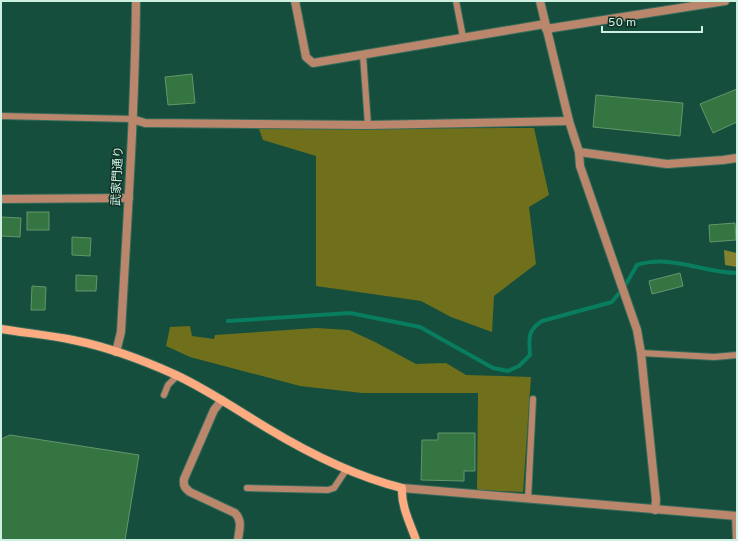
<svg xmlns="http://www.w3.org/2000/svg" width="738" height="541" font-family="Overpass,'Noto Sans JP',sans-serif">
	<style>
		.green { fill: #706f1c }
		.forest { fill: #838230 }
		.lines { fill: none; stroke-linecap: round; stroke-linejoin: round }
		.stream { stroke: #087d60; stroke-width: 4 }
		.building { fill: #347542; stroke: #64966c }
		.lane-casing { stroke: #366b5a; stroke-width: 8 }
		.street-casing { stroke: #366b5a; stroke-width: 10 }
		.secondary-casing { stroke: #366b5a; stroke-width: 10 }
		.lane { stroke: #ba876d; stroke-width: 6 }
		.street { stroke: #ba876d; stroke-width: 8 }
		.secondary { stroke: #fdac81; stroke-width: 8 }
		.labels { text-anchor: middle; stroke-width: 3; stroke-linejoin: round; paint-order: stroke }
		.street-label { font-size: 12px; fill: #cdf0e1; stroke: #113025 }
	</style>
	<rect width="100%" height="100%" fill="#154e3c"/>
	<g class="green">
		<polygon points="534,128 549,195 529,207 536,264 494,296 492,332 451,317 421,301 316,286 316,156 263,140 259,129"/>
		<polygon points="190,326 192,336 214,339 215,335 316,328 349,330 375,342 416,364 446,363 466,375 531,377 523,492 477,490 478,393 362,393 300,386 190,357 166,346 170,327"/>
	</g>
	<polygon class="forest" points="724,250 737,253 737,267 725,265"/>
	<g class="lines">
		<path class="stream" d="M228,321L350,313L420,327L493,368L508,371L519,366L530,355C529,338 527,331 542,321L612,302L626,284L637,265C672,254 703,273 737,273"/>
	</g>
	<g class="building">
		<polygon points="192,74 195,103 168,105 165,77"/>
		<polygon points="737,89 737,122 713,133 700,104"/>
		<polygon points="596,95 683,103 680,136 593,127"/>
		<rect x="27" y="212" width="22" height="18"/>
		<polygon points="1,217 21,218 20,237 1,236"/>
		<polygon points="735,223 736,240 710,242 709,225"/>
		<polygon points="72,237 91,238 90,256 72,255"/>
		<polygon points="680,273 683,286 652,294 649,281"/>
		<polygon points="76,275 97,276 96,291 76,291"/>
		<polygon points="32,286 46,287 45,310 31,310"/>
		<polygon points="438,433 475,433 475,471 464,471 464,481 421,480 422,440 438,440"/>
		<polygon points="10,435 139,455 125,540 1,540 1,439"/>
	</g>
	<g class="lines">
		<defs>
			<g id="lane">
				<polyline points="456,1 463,37"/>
				<polyline points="363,55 368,125"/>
				<polyline points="1,116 132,119"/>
				<polyline points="641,353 714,357 737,355"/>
				<polyline points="164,395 168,385 177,376"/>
				<polyline points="247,488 328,490 334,488 346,470"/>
				<polyline points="528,499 533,399"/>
				<polyline points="735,516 736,540"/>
			</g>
			<g id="street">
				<polyline points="295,1 306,57 313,63 545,24"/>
				<polyline points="540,1 569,121 579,152 580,166 637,330 641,353 656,500 655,510"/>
				<polyline points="546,29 725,1"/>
				<polyline points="132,119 145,123 368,125 569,121"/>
				<polyline points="579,152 667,164 723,160 737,158"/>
				<polyline points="1,199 129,198"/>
				<path d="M116,352L121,332C127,222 135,111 136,1"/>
				<path d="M222,400L214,410L184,479C183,486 185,488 190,492L235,513C243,521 239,530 238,540"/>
				<polyline points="402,488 737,516"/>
			</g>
			<path id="secondary" d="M1,329C25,333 49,335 73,340C108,347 143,360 176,375C208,390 237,410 267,428C310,454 354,476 402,488C401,506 410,523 416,540"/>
		</defs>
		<use href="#lane" class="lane-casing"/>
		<use href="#street" class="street-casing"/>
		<use href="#secondary" class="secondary-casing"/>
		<use href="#lane" class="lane"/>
		<use href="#street" class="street"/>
		<use href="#secondary" class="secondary"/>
	</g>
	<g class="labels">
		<g class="street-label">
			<text transform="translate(117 176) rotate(-87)" y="4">武家門通り</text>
		</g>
	</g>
	<rect width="738" height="541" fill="none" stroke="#cdf0e1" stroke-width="4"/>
	<path d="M602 26v6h100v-6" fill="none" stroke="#cdf0e1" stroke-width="2"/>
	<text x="608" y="26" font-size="12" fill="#cdf0e1" stroke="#113025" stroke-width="3" paint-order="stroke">50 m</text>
</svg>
